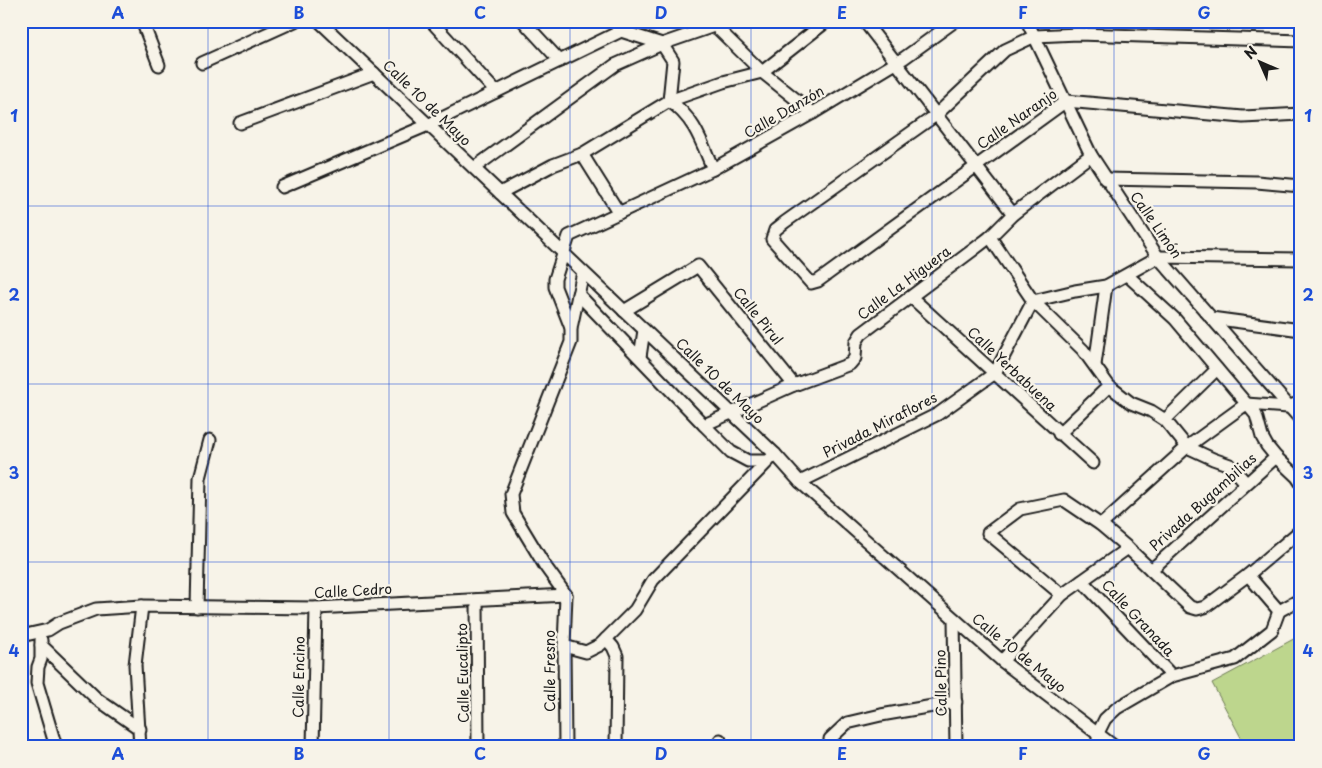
<svg xmlns="http://www.w3.org/2000/svg" width="1322" height="768" font-family="'Playpen Sans',sans-serif">
	<style>
		.green { fill: #bdd68d; stroke: #6c7954 }
		.lines { fill: none; stroke-linecap: round; stroke-linejoin: round }
		.street-casing { stroke: #1c1c1c; stroke-width: 15 }
		.street { stroke: #f7f3e8; stroke-width: 11 }
		.grid { fill: none; stroke: #1d4ed8; stroke-width: 1; stroke-opacity: 0.55 }
		.labels { text-anchor: middle; stroke-width: 4.5; stroke-linejoin: round; paint-order: stroke }
		.street-label { font-size: 14px; fill: #1c1c1c; stroke: #f7f3e8 }
		.neatline { fill: none; stroke: #1d4ed8; stroke-width: 2 }
		.grid-label { font-size: 16px; text-anchor: middle; font-weight: bold; fill: #1d4ed8 }
	</style>
	<rect width="100%" height="100%" fill="#f7f3e8"/>
	<filter id="ink" filterUnits="userSpaceOnUse"><feTurbulence type="fractalNoise" baseFrequency=".02" numOctaves="2"/><feDisplacementMap in="SourceGraphic" scale="10" xChannelSelector="R" yChannelSelector="G"/><feConvolveMatrix kernelMatrix="1 2 1 2 8 2 1 2 1" color-interpolation-filters="sRGB"/></filter>
	<g filter="url(#ink)">
		<polygon class="green" points="1301,635 1301,747 1246,747 1212,683"/>
		<g class="lines">
			<defs>
				<g id="street">
					<polyline points="142,21 159,65"/>
					<polyline points="319,21 775,454 800,482 1002,661 1115,747"/>
					<polyline points="431,21 496,92"/>
					<polyline points="523,21 560,61"/>
					<polyline points="613,21 621,31 662,44 673,61 669,101"/>
					<polyline points="710,21 762,72 813,113"/>
					<polyline points="864,21 1013,214"/>
					<polyline points="1027,21 1091,155 1158,257 1301,420"/>
					<polyline points="1301,41 1078,34 1035,36 1005,50 936,115 785,222 775,230 772,239 811,283 818,281 1066,101 1243,117 1301,114"/>
					<polyline points="202,63 295,21"/>
					<path d="M669,101C694,117 702,143 713,169"/>
					<polyline points="240,123 374,73"/>
					<polyline points="582,154 619,213"/>
					<polyline points="474,168 615,65 662,44 714,26 721,21"/>
					<polyline points="1105,179 1257,182 1301,186"/>
					<polyline points="282,187 428,125 621,31 638,21"/>
					<polyline points="500,193 553,165 582,154 669,101 723,82 762,72 827,21"/>
					<polyline points="990,237 1033,301 1083,350 1109,386 1131,403 1151,411 1165,420 1187,447 1213,459 1230,465 1246,483"/>
					<polyline points="1127,275 1175,319 1256,415 1262,437 1267,446 1276,457 1297,477 1301,483"/>
					<polyline points="578,294 704,425 794,385 850,364 855,358 856,342 861,334 973,250 990,237 1013,214 1091,155"/>
					<polyline points="911,297 1093,463"/>
					<polyline points="624,311 698,266 794,385"/>
					<polyline points="1211,318 1301,330"/>
					<polyline points="571,328 583,272"/>
					<polyline points="640,357 644,330"/>
					<polyline points="1095,365 1106,286"/>
					<polyline points="1165,420 1217,369"/>
					<polyline points="704,425 731,452 748,461 768,461"/>
					<polyline points="1059,434 1109,386"/>
					<polyline points="800,482 938,414 995,373 1033,301 1075,291 1106,286 1158,257 1301,259"/>
					<polyline points="1101,525 1187,447 1246,404 1288,407 1301,402"/>
					<polyline points="1151,570 1276,457"/>
					<polyline points="1248,575 1279,611"/>
					<polyline points="1082,581 1172,676"/>
					<polyline points="566,595 545,566 513,513 511,494 571,342 571,328 555,287 555,279 569,236 713,169 813,113 904,58 955,21"/>
					<polyline points="1062,595 988,533 1020,509 1064,500 1101,525 1128,548 1190,607 1197,609 1205,607 1248,575 1301,530"/>
					<polyline points="477,600 478,747"/>
					<polyline points="197,607 200,478 210,440"/>
					<polyline points="954,619 956,747"/>
					<polyline points="21,636 48,630 59,623 96,609 142,606 316,608 566,595"/>
					<polyline points="606,639 613,647 617,656 616,747"/>
					<polyline points="41,640 41,659 38,667 37,683 56,747"/>
					<polyline points="41,645 97,699 140,729"/>
					<polyline points="564,646 586,652 600,645 635,610 653,580 775,454"/>
					<polyline points="1002,661 1062,595 1128,548"/>
					<polyline points="140,747 135,665 142,606"/>
					<polyline points="313,747 316,608"/>
					<polyline points="565,747 564,646 566,595"/>
					<polyline points="719,747 720,740"/>
					<polyline points="830,747 830,739 847,723 881,715 956,702"/>
					<polyline points="1098,747 1098,733 1105,719 1117,708 1172,676 1235,659 1272,630 1279,611 1301,599"/>
				</g>
			</defs>
			<use href="#street" class="street-casing"/>
			<use href="#street" class="street"/>
		</g>
	</g>
	<path class="grid" d="M208,21V747M389,21V747M570,21V747M751,21V747M932,21V747M1114,21V747M21,206H1301M21,384H1301M21,562H1301"/>
	<g class="labels">
		<g class="street-label">
			<text transform="translate(427 103) rotate(44)" y="5">Calle 10 de Mayo</text>
			<text transform="translate(784 112) rotate(-30)" y="5">Calle Danzón</text>
			<text transform="translate(1017 119) rotate(-35)" y="5">Calle Naranjo</text>
			<text transform="translate(1156 225) rotate(55)" y="5">Calle Limón</text>
			<text transform="translate(904 283) rotate(-37)" y="5">Calle La Higuera</text>
			<text transform="translate(758 316) rotate(51)" y="5">Calle Pirul</text>
			<text transform="translate(1012 369) rotate(43)" y="5">Calle Yerbabuena</text>
			<text transform="translate(720 381) rotate(44)" y="5">Calle 10 de Mayo</text>
			<text transform="translate(880 425) rotate(-27)" y="5">Privada Miraflores</text>
			<text transform="translate(1203 502) rotate(-42)" y="5">Privada Bugambilias</text>
			<text transform="translate(353 591) rotate(-3)" y="5">Calle Cedro</text>
			<text transform="translate(1138 618) rotate(47)" y="5">Calle Granada</text>
			<text transform="translate(1019 653) rotate(39)" y="5">Calle 10 de Mayo</text>
			<text transform="translate(550 671) rotate(-90)" y="5">Calle Fresno</text>
			<text transform="translate(463 673) rotate(-91)" y="5">Calle Eucalipto</text>
			<text transform="translate(299 677) rotate(-89)" y="5">Calle Encino</text>
			<text transform="translate(941 683) rotate(-91)" y="5">Calle Pino</text>
		</g>
	</g>
	<rect width="1322" height="768" fill="none" stroke="#f7f3e8" stroke-width="55"/>
	<g transform="translate(1260 62) rotate(315)" stroke="#f7f3e8" stroke-width="4" paint-order="stroke">
	<path d="M0-4L9 19L0 12L-9 19Z" fill="#1c1c1c"/>
	<text y="-8" font-size="14" font-weight="bold" text-anchor="middle" fill="#1c1c1c">N</text>
	</g>
	<rect x="28" y="28" width="1266" height="712" class="neatline"/>
	<g class="grid-label">
		<text x="118" y="19">A</text>
		<text x="299" y="19">B</text>
		<text x="480" y="19">C</text>
		<text x="661" y="19">D</text>
		<text x="842" y="19">E</text>
		<text x="1023" y="19">F</text>
		<text x="1204" y="19">G</text>
		<text x="14" y="122">1</text>
		<text x="1308" y="122">1</text>
		<text x="14" y="301">2</text>
		<text x="1308" y="301">2</text>
		<text x="14" y="479">3</text>
		<text x="1308" y="479">3</text>
		<text x="14" y="657">4</text>
		<text x="1308" y="657">4</text>
		<text x="118" y="760">A</text>
		<text x="299" y="760">B</text>
		<text x="480" y="760">C</text>
		<text x="661" y="760">D</text>
		<text x="842" y="760">E</text>
		<text x="1023" y="760">F</text>
		<text x="1204" y="760">G</text>
	</g>
</svg>
